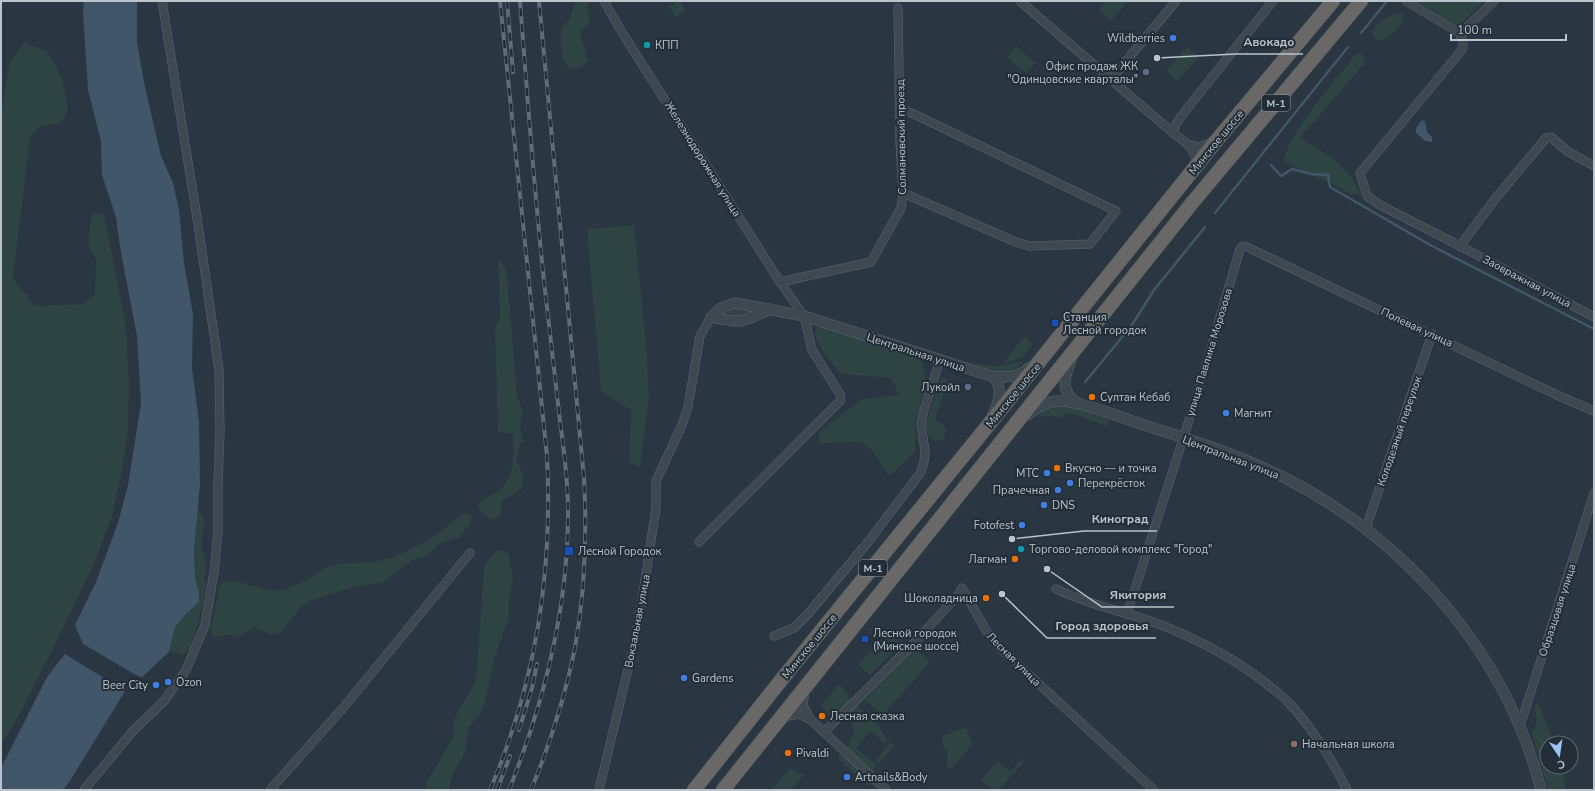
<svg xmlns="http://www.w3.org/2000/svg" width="1595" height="791" font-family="'Nunito Sans',sans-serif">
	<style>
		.green { fill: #2d4443 }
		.water { fill: #415669 }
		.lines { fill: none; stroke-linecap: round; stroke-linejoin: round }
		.stream { stroke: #415669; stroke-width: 2.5 }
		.minor-casing { stroke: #5c666f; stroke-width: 9 }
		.tertiary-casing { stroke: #5c666f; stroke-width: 11 }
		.trunk-casing { stroke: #48535c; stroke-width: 15 }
		.minor { stroke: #3e4851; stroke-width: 8 }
		.tertiary { stroke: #3e4851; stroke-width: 10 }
		.trunk { stroke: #6a6866; stroke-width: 14 }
		.rail-casing { stroke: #606c78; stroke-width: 4 }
		.rail { stroke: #222d37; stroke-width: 2.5; stroke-dasharray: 8; stroke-linecap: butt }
		.shop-dot { fill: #3f7fe0; stroke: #222d37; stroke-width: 1.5 }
		.culture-dot { fill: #0f9aa8; stroke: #222d37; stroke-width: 1.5 }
		.service-dot { fill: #5c6f8a; stroke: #222d37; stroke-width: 1.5 }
		.transit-dot { fill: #1a4fb4; stroke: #222d37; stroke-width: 1.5 }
		.food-dot { fill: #e8710a; stroke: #222d37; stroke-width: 1.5 }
		.education-dot { fill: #8d6e63; stroke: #222d37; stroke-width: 1.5 }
		.labels { text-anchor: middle; stroke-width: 4; stroke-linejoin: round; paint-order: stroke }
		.shield { fill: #222d37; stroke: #8d969f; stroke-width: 1 }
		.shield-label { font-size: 10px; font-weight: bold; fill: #bbc3cb }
		.poi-label { font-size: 11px; fill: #bbc3cb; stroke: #222d37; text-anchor: start }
		.street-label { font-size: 11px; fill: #bbc3cb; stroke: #222d37 }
		.leader { fill: none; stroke: #bbc3cb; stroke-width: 1.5 }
		.callout-dot { fill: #bbc3cb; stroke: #222d37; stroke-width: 1.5 }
		.callout-label { font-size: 12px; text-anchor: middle; font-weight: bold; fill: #bbc3cb; stroke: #222d37; stroke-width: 4; stroke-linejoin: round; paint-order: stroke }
	</style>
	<rect width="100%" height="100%" fill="#2a3641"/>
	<g class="green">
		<path d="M575,1H589C585,9 592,16 589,23C587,27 582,30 580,33L588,60L586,64L579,68L570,69C561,62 559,39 562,30C563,26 565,24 567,22C571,17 575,7 575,1Z"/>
		<polygon points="678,1 680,1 686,10 676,17 669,7"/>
		<polygon points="1106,1 1128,1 1111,21 1098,10"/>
		<polygon points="1418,1 1484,1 1463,22 1458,25 1452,23"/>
		<polygon points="1395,13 1403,13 1403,21 1393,33 1387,38 1380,41 1373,38 1372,31 1382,20"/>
		<polygon points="24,43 47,51 62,78 68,109 61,123 41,126 30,136 13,278 35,306 82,304 95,295 96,259 88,245 92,214 104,213 126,327 129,384 128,433 121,475 112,516 93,566 52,651 17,719 1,745 1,120 5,87 11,61"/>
		<polygon points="1016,46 1035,63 1026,73 1007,57"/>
		<polygon points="1187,47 1199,57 1177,81 1166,70"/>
		<path d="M1356,54H1362L1365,63L1300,138L1334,159L1350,175L1362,195L1352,194L1283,161C1294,125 1333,84 1356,54Z"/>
		<polygon points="634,225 646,343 649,397 640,467 629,463 631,410 601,391 587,229"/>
		<path d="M498,261L502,262L507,273L517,396L523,413L520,427L523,441L520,444L516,462C524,471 524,477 522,489L502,501L501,515L493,520L482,513L478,505C484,498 492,495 499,490C516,477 513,453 513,434L498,432L495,328L500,317Z"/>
		<polygon points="734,307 760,310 733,319 720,314"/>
		<polygon points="818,324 922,360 926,385 916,418 915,452 889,476 872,450 860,442 818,443 820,432 861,399 899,395 891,378 840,374 822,350 815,335"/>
		<polygon points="1024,336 1033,344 1022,358 1003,363"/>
		<polygon points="1024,361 1013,373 1002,374 975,364 976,363 996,366"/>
		<polygon points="941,377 948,379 935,420 947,428 944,438 936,442 929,437 926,426 927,420"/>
		<polygon points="1061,404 1108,419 1109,427 1074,414 1067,413 1061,418 1052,416 1038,417 1046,407"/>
		<path d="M198,509L203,517L204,526L201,544L207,570L204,579L206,587L204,602L190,649L183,655L169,652L175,627L186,614L199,602C199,591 195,584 195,575C193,553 196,531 198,509Z"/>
		<path d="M464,513L473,516L470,524L458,538L441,542L428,555L411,561L382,583L356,586L312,600L303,605L280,633L271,635L255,627L239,637L230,635L213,637L211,628L220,583C240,576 258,592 279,590C288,589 302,583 310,578C315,576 318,571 323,569C337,561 358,564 374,562C409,555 437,535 464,513Z"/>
		<path d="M502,549L509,554L513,581L509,598V616L495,657L484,705L481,713L469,727L465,754L455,770L448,790H425L428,780L453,737L454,719L476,681L484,567C488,558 492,553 502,549Z"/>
		<polygon points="890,632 901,644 870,675 858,664"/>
		<polygon points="914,648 930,662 883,715 865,700"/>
		<polygon points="840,684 852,702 833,718 820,706"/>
		<polygon points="1537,700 1554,743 1547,743 1547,767 1561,767 1566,790 1548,790 1532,733 1537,723 1535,708"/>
		<polygon points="856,705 878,724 887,740 885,743 870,731 856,748 877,765 871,772 846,749 854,734 849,711"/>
		<polygon points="966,727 973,744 952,768 947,767 947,751 943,747 942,736"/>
		<polygon points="890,742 894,746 879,764 875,760"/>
		<polygon points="839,755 842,755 872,780 872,783 869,786 838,759"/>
		<polygon points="1023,758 1025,760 999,790 993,790 981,780 998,761 1010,772"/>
		<polygon points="790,768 804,775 790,790 772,790"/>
	</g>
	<g class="water">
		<polygon points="84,1 137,1 137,43 145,87 161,156 173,183 179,210 184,263 193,314 192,368 199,422 200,484 194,552 195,577 199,593 199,602 186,614 175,627 169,652 142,677 136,675 83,644 75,625 96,582 118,523 128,485 141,403 137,336 120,247 116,217 102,175 101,141 88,90 83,12"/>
		<polygon points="1422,120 1425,122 1427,132 1432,137 1432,142 1425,141 1416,133 1416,128"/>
		<polygon points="65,654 125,691 70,781 63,790 1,790 1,768 47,677"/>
	</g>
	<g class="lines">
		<g class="stream">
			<polyline points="1361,33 1387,1"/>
			<polyline points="1271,165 1281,176 1292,169 1311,174 1328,175 1330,187 1432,246 1594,329"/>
			<polyline points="1215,213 1348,47"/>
			<polyline points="1085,382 1132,325 1154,290 1205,227"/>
		</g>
		<defs>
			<g id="minor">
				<polyline points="604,1 623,34 780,282 804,316 812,350 841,396 840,401 699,542"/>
				<path d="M1020,1L1165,126C1177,137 1199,147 1195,166"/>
				<path d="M1406,1L1458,32C1463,39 1465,43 1461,51L1360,173L1367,196L1380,205L1460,246L1495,199L1546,138L1551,137L1567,151L1594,166"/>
				<polyline points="1458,32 1466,28 1494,1"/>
				<polyline points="1111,79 1176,1"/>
				<polyline points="901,108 1116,211 1090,244 1029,246 1016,242 903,193"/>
				<polyline points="1173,133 1176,124 1182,115 1273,1"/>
				<polyline points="1188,144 1199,147 1213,142"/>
				<polyline points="1460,246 1594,317"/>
				<polyline points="780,282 871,262 901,208 903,193 900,142 898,8"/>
				<polyline points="1366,528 1432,334"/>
				<path d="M1056,589C1087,604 1121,611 1153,622C1202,640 1249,666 1288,702C1309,723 1334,763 1347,790"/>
				<polyline points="1127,614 1199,389 1240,249 1242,247 1245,246 1557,395 1594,411"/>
				<polyline points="774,636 794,628 808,614 868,542 921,472 924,462 925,451 921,424 924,410 940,360"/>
				<polyline points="805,691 803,705 810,719"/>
				<polyline points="783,717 799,714 811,720 886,790"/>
				<polyline points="1520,726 1594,493"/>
				<polyline points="824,732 913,644 959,594 962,588 987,632 1001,649 1154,790"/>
				<polyline points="84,790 133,731 165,700 186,670 205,625 214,572 218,532 218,484 220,432 219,370 198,224 162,1"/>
				<polyline points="270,790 343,708 470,553"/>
				<polyline points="599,790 634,644 642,601 656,507 656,481 682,425 688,407 700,336 711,317"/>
			</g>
			<g id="tertiary">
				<path d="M770,309C743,322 741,324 711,317L721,308L735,303L804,316L994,377C1009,377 1019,378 1030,367"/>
				<path d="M1072,357C1065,376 1058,392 1079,404"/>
				<path d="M993,414C999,402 1003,389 994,377"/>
				<path d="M1026,416C1036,409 1045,402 1057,401C1078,400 1123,418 1144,425C1192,440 1242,456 1287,479C1409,542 1507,655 1541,790"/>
			</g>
			<g id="trunk">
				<polyline points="694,790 786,674 986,428 1217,140 1333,1"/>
				<polyline points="723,790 1192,203 1361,1"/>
			</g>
		</defs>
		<use href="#minor" class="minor-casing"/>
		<use href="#tertiary" class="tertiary-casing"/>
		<use href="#trunk" class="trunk-casing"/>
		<use href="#minor" class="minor"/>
		<use href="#tertiary" class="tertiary"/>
		<use href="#trunk" class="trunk"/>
		<defs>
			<g id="rail">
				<polyline points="507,1 513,72"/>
				<polyline points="519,730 532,688 537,664"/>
				<path d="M490,790C536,682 553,573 547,456L500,1"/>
				<polyline points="497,790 510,756"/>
				<path d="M509,790C545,700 569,606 568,509C568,479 564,450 560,421C555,374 549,328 544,281C534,188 527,94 520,1"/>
				<path d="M531,790C550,744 565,697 575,648C585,592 587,534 584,478L539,1"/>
			</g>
		</defs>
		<use href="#rail" class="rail-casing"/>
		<use href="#rail" class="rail"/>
	</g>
	<g class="shop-dot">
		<circle cx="1173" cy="38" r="4"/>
		<circle cx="1226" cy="413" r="4"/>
		<circle cx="1047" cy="473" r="4"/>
		<circle cx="1070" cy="483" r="4"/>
		<circle cx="1058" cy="490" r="4"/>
		<circle cx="1044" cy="505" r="4"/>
		<circle cx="1022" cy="525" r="4"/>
		<circle cx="684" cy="678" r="4"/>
		<circle cx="168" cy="682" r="4"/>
		<circle cx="156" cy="685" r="4"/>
		<circle cx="847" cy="777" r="4"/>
	</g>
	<g class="culture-dot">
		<circle cx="647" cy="45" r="4"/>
		<circle cx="1021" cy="549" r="4"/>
	</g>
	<g class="service-dot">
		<circle cx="1146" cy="72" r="4"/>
		<circle cx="968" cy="387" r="4"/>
	</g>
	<g class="transit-dot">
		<rect x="1051" y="319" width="8" height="8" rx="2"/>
		<rect x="564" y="546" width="10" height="10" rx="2"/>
		<rect x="861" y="635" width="8" height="8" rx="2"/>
	</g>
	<g class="food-dot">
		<circle cx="1092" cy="397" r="4"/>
		<circle cx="1057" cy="468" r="4"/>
		<circle cx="1015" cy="559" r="4"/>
		<circle cx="986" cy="598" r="4"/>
		<circle cx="822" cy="716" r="4"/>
		<circle cx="788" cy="753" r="4"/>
	</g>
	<circle class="education-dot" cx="1294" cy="744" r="4"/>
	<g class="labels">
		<g class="shield">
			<rect x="1262" y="95" width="28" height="16" rx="3"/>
			<rect x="859" y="560" width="28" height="16" rx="3"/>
		</g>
		<g class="shield-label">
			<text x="1276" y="107">М-1</text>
			<text x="873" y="572">М-1</text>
		</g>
		<g class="poi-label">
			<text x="1165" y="42" text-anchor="end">Wildberries</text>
			<text x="655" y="49">КПП</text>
			<text x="1138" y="70" text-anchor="end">Офис продаж ЖК<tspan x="1138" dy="13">"Одинцовские кварталы"</tspan></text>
			<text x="1063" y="321">Станция<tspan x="1063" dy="13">Лесной городок</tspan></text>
			<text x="960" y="391" text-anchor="end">Лукойл</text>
			<text x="1100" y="401">Султан Кебаб</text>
			<text x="1234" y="417">Магнит</text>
			<text x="1065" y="472">Вкусно — и точка</text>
			<text x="1039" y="477" text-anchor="end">МТС</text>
			<text x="1078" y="487">Перекрёсток</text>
			<text x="1050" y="494" text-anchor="end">Прачечная</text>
			<text x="1052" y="509">DNS</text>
			<text x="1014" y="529" text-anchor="end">Fotofest</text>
			<text x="1029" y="553">Торгово-деловой комплекс "Город"</text>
			<text x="578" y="555">Лесной Городок</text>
			<text x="1007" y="563" text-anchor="end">Лагман</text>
			<text x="978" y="602" text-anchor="end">Шоколадница</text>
			<text x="873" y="637">Лесной городок<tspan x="873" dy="13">(Минское шоссе)</tspan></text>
			<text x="692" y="682">Gardens</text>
			<text x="176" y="686">Ozon</text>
			<text x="148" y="689" text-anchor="end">Beer City</text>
			<text x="830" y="720">Лесная сказка</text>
			<text x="1302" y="748">Начальная школа</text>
			<text x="796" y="757">Pivaldi</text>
			<text x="855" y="781">Artnails&amp;Body</text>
		</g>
		<g class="street-label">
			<text transform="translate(901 137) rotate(-91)" y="4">Солмановский проезд</text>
			<text transform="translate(1216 142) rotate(-51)" y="4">Минское шоссе</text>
			<text transform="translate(703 159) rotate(58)" y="4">Железнодорожная улица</text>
			<text transform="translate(1527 281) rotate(28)" y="4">Заовражная улица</text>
			<text transform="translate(1417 327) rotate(25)" y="4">Полевая улица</text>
			<text transform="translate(916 352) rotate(18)" y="4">Центральная улица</text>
			<text transform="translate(1209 352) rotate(-73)" y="4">улица Павлика Морозова</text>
			<text transform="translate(1013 395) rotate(-51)" y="4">Минское шоссе</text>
			<text transform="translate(1399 431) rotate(-71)" y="4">Колодезный переулок</text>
			<text transform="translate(1231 457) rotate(21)" y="4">Центральная улица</text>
			<text transform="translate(1557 610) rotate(-72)" y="4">Образцовая улица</text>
			<text transform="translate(637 621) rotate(-79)" y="4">Вокзальная улица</text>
			<text transform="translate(809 646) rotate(-51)" y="4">Минское шоссе</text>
			<text transform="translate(1014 659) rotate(45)" y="4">Лесная улица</text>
		</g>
	</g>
	<path class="leader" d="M1157 58L1236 54H1303M1012 539L1084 531H1157M1047 569L1102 607H1174M1002 594L1047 638H1156"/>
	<g class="callout-dot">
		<circle cx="1157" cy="58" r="4"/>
		<circle cx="1012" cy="539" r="4"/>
		<circle cx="1047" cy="569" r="4"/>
		<circle cx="1002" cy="594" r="4"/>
	</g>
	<g class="callout-label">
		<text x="1269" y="46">Авокадо</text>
		<text x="1120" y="523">Киноград</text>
		<text x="1138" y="599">Якитория</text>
		<text x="1102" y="630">Город здоровья</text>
	</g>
	<rect width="1595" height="791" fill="none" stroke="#bbc3cb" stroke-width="4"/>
	<g transform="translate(1559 755) rotate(167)"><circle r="19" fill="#222d37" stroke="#5f6972"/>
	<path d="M0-3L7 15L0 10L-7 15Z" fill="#9bc5f0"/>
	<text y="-6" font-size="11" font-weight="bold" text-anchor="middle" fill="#bbc3cb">С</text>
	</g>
	<path d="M1451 34v6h115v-6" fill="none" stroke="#bbc3cb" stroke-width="2"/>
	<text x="1457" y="34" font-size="12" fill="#bbc3cb" stroke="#222d37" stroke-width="3" paint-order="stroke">100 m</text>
</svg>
